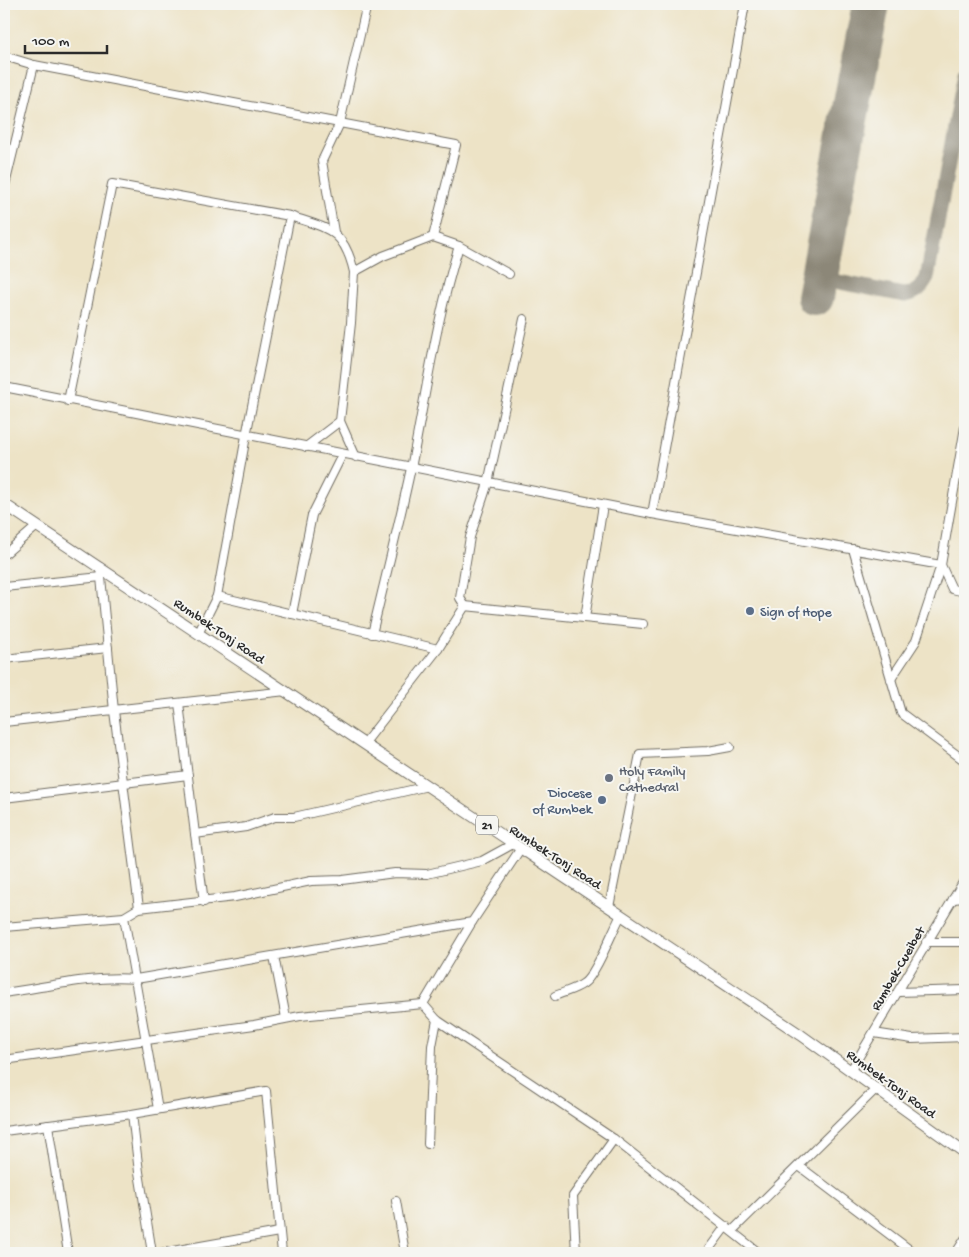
<svg xmlns="http://www.w3.org/2000/svg" width="969" height="1257" font-family="'Gochi Hand',sans-serif">
	<style>
		.lines { fill: none; stroke-linecap: round; stroke-linejoin: round }
		.taxiway { stroke: #8c8778; stroke-width: 15 }
		.runway { stroke: #8c8778; stroke-width: 38 }
		.minor-casing { stroke: #6f6b61; stroke-width: 10 }
		.major-casing { stroke: #6f6b61; stroke-width: 12 }
		.minor { stroke: #fff; stroke-width: 8 }
		.major { stroke: #fff; stroke-width: 10 }
		.service-dot { fill: #5c6f8a; stroke: #f6f6f2; stroke-width: 2 }
		.worship-dot { fill: #6b7280; stroke: #f6f6f2; stroke-width: 2 }
		.labels { text-anchor: middle; stroke-width: 4; stroke-linejoin: round; paint-order: stroke }
		.shield { fill: #f6f6f2; stroke: #686867; stroke-width: 1 }
		.shield-label { font-size: 12px; font-weight: bold; fill: #2b2b2b }
		.service-label { font-size: 14px; fill: #4e5e75; stroke: #f6f6f2; text-anchor: start }
		.street-label { font-size: 14px; fill: #2b2b2b; stroke: #f6f6f2 }
		.worship-label { font-size: 14px; fill: #5b616d; stroke: #f6f6f2; text-anchor: start }
	</style>
	<rect width="100%" height="100%" fill="#f6f6f2"/>
	<filter id="ink" filterUnits="userSpaceOnUse"><feTurbulence type="fractalNoise" baseFrequency=".02" numOctaves="2"/><feDisplacementMap in="SourceGraphic" scale="10" xChannelSelector="R" yChannelSelector="G"/><feConvolveMatrix kernelMatrix="1 2 1 2 8 2 1 2 1" color-interpolation-filters="sRGB"/></filter>
	<filter id="wash" filterUnits="userSpaceOnUse"><feTurbulence type="fractalNoise" baseFrequency=".0096" numOctaves="4" result="noise"/><feDisplacementMap in="SourceGraphic" scale="20" xChannelSelector="R" yChannelSelector="G"/><feGaussianBlur stdDeviation="1.12" result="paint"/><feColorMatrix in="noise" values="0 0 0 0 0 0 0 0 0 0 0 0 0 0 0 0 0 1.4 0 .05"/><feComposite in="paint" operator="in"/></filter>
	<g filter="url(#wash)">
		<rect width="100%" height="100%" fill="#ede3c6"/>
		<g class="lines">
			<path class="taxiway" d="M819,278L904,295C916,293 921,289 927,278L965,73"/>
			<polyline class="runway" points="815,297 871,4"/>
		</g>
	</g>
	<g filter="url(#ink)">
		<g class="lines">
			<defs>
				<g id="minor">
					<polyline points="4,56 34,65 456,145 433,237 459,246 509,274"/>
					<polyline points="4,189 34,65"/>
					<path d="M290,216C329,229 344,229 354,272L383,256L433,237"/>
					<polyline points="334,232 322,161 340,123 367,4"/>
					<polyline points="4,387 652,514 941,565"/>
					<polyline points="68,401 112,184 290,216 246,436 217,596 199,632"/>
					<polyline points="340,421 356,457"/>
					<polyline points="306,447 340,421 351,323 354,272"/>
					<polyline points="652,514 745,4"/>
					<polyline points="853,549 901,713 965,761"/>
					<polyline points="4,552 6,553 37,526"/>
					<polyline points="941,565 952,589 965,592"/>
					<polyline points="100,567 114,711 139,908"/>
					<polyline points="4,587 101,577"/>
					<polyline points="217,596 438,649"/>
					<polyline points="465,606 460,598 470,537 488,483 524,319"/>
					<polyline points="292,614 312,515 342,455"/>
					<polyline points="585,618 603,505"/>
					<path d="M372,634C385,579 399,524 411,468C426,394 436,319 459,246"/>
					<polyline points="4,659 108,648"/>
					<polyline points="891,679 916,641 941,565 965,427"/>
					<polyline points="179,703 195,834"/>
					<polyline points="4,722 286,691"/>
					<polyline points="364,744 438,649 465,606 643,624"/>
					<polyline points="4,798 188,775"/>
					<polyline points="953,899 965,898"/>
					<polyline points="204,902 195,834 246,827 275,817 294,817 428,786"/>
					<polyline points="609,907 640,754 708,751 730,747"/>
					<polyline points="124,917 158,1109"/>
					<polyline points="4,927 124,917 139,908 235,897 311,881 342,880 395,873 427,874 482,861 513,844"/>
					<polyline points="926,942 965,942"/>
					<polyline points="274,956 286,1018"/>
					<polyline points="898,992 965,990"/>
					<path d="M4,993C48,987 91,975 136,979L472,922L521,848"/>
					<path d="M555,996C564,992 576,989 584,983C595,976 613,930 621,915"/>
					<polyline points="423,1004 472,922"/>
					<polyline points="874,1033 912,1039 965,1037"/>
					<polyline points="4,1060 254,1025 300,1016 423,1004 437,1020 614,1139 759,1253"/>
					<polyline points="851,1070 965,879"/>
					<polyline points="132,1114 139,1172 152,1253"/>
					<polyline points="48,1125 68,1253"/>
					<polyline points="4,1131 132,1114 266,1091 282,1253"/>
					<polyline points="428,1144 432,1046 437,1020"/>
					<polyline points="799,1166 914,1253"/>
					<polyline points="396,1201 405,1253"/>
					<polyline points="732,1231 877,1088"/>
					<polyline points="161,1253 279,1232"/>
					<polyline points="576,1253 573,1196 614,1139"/>
					<polyline points="706,1253 726,1226"/>
					<polyline points="956,1253 965,1239"/>
				</g>
				<polyline id="major" points="4,504 801,1035 965,1153"/>
			</defs>
			<use href="#minor" class="minor-casing"/>
			<use href="#major" class="major-casing"/>
			<use href="#minor" class="minor"/>
			<use href="#major" class="major"/>
		</g>
	</g>
	<g class="service-dot">
		<circle cx="750" cy="611" r="5"/>
		<circle cx="602" cy="800" r="5"/>
	</g>
	<circle class="worship-dot" cx="609" cy="778" r="5"/>
	<g class="labels">
		<rect class="shield" x="476" y="815.5" width="22" height="19" rx="4"/>
		<g class="shield-label">
			<text x="487" y="829">21</text>
		</g>
		<g class="service-label">
			<text x="760" y="616">Sign of Hope</text>
			<text x="592" y="797" text-anchor="end">Diocese<tspan x="592" dy="16">of Rumbek</tspan></text>
		</g>
		<g class="street-label">
			<text transform="translate(220 630) rotate(34)" y="5">Rumbek-Tonj Road</text>
			<text transform="translate(556 856) rotate(33)" y="5">Rumbek-Tonj Road</text>
			<text transform="translate(897 968) rotate(-60)" y="5">Rumbek-Cueibet</text>
			<text transform="translate(892 1083) rotate(36)" y="5">Rumbek-Tonj Road</text>
		</g>
		<g class="worship-label">
			<text x="619" y="775">Holy Family<tspan x="619" dy="16">Cathedral</tspan></text>
		</g>
	</g>
	<rect width="969" height="1257" fill="none" stroke="#f6f6f2" stroke-width="20"/>
	<path d="M25 45v8h82v-8" fill="none" stroke="#2b2b2b" stroke-width="2.5"/>
	<text x="32" y="45" font-size="15" fill="#2b2b2b" stroke="#f6f6f2" stroke-width="4" paint-order="stroke">100 m</text>
</svg>
